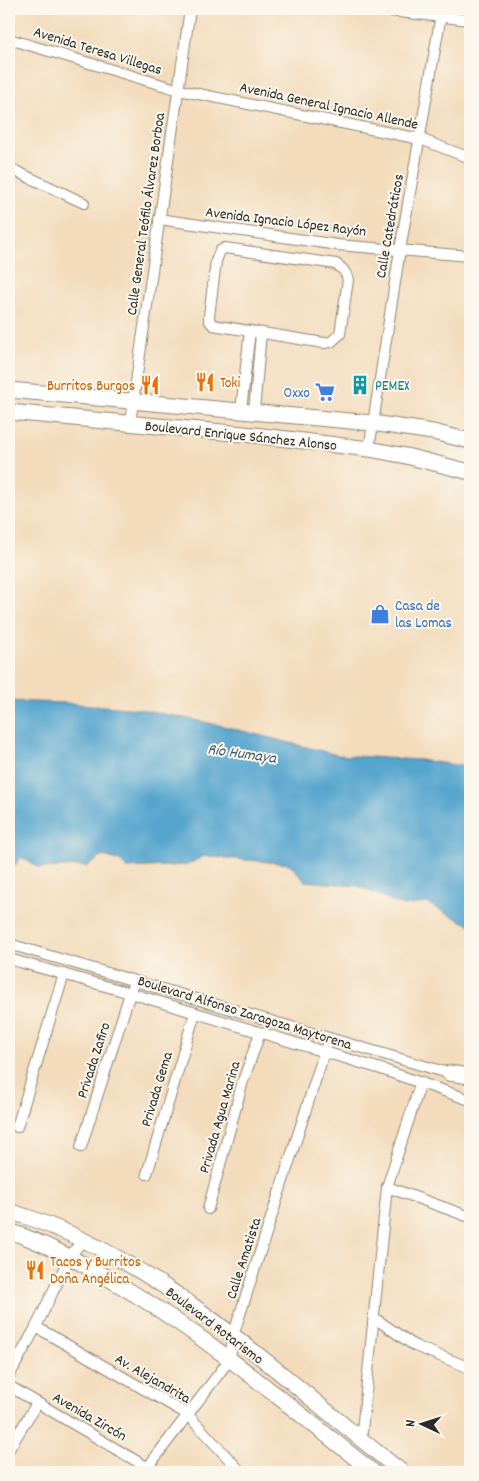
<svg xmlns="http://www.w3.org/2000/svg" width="479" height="1481" font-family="Dekko,sans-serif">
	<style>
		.water { fill: #54a4ce; stroke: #40687c }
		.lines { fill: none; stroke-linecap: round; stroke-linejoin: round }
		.street-casing { stroke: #8f8373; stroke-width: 12 }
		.secondary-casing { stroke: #8f8373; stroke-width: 17 }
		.street { stroke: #fff; stroke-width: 10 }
		.secondary { stroke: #fff; stroke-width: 15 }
		.labels { text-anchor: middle; stroke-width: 4; stroke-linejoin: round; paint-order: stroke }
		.street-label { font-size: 15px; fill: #2b2b2b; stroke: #fbf7ec }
		.food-label { font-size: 15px; fill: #c56008; stroke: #fbf7ec; text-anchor: start }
		.culture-label { font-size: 15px; fill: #0d838f; stroke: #fbf7ec; text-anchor: start }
		.shop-label { font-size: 15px; fill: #366cbe; stroke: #fbf7ec; text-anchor: end }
		.water-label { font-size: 16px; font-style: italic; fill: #3b5b6c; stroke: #fbf7ec }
	</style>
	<rect width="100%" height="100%" fill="#fbf7ec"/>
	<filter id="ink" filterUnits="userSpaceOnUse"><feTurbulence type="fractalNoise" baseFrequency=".02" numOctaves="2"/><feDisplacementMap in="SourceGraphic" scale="10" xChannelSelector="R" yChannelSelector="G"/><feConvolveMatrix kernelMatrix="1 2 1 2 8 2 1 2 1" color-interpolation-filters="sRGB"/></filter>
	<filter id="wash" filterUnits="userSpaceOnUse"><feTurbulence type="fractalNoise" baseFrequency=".0096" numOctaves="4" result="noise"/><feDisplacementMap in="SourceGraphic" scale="20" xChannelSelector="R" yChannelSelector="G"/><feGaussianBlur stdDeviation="1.12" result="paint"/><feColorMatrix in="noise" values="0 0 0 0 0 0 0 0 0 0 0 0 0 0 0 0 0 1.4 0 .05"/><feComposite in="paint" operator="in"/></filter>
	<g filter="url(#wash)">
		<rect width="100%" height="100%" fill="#f3dbbb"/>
		<polygon class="water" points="9,701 65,703 141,709 223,726 338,755 420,760 470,767 470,925 426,903 403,906 359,886 305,881 290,864 204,856 187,865 127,868 119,860 103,856 87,866 40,868 21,857 13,868 9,866"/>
	</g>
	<g filter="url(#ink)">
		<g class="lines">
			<defs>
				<g id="street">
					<polyline points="372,9 470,20"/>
					<polyline points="9,39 179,90 420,139 470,158"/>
					<polyline points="9,168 84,203"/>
					<polyline points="159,219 338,245 470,256"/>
					<path d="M225,248L336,264C343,269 346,272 348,280L340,334L331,342L324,343L213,325L209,320V316L216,261L220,251Z"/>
					<polyline points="241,410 250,331"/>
					<polyline points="254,411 261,333"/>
					<polyline points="130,423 190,9"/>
					<polyline points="369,449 400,250 442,9"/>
					<polyline points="9,944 455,1075"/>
					<polyline points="9,959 130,993 381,1069 470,1100"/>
					<polyline points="17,1127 64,974"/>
					<polyline points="81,1147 132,987"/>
					<polyline points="147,1174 195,1013"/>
					<polyline points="387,1187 470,1217"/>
					<polyline points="208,1209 243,1081 260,1033"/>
					<polyline points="373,1317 415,1346 470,1368"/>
					<polyline points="36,1327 187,1414 241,1472"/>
					<polyline points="9,1376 36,1327 70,1256 83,1240"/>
					<polyline points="9,1386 155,1472"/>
					<polyline points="361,1441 387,1187 421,1082"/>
					<polyline points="9,1449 37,1403"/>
					<polyline points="148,1467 230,1359 233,1336 329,1038"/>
				</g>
				<g id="secondary">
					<polyline points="9,390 372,423 433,432 470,441"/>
					<polyline points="9,412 254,435 369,449 406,456 470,472"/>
					<polyline points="449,1073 470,1076"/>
					<path d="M9,1211C34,1219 59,1228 83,1240C202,1297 299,1392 402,1472"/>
					<path d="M9,1231C45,1243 78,1261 111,1280C205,1334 288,1405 373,1472"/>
				</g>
			</defs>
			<use href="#street" class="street-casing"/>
			<use href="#secondary" class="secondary-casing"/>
			<use href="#street" class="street"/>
			<use href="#secondary" class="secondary"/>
		</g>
	</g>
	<defs>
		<symbol id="restaurant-bare" viewBox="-9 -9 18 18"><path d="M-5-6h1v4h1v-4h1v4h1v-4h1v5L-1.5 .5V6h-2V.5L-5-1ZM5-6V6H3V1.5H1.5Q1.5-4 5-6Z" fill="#e8710a" stroke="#fbf7ec" stroke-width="2.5" paint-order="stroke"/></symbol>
		<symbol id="building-bare" viewBox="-9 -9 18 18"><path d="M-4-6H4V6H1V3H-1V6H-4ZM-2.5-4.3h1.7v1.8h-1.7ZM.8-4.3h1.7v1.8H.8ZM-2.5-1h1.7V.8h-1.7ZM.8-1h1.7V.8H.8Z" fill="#0f9aa8" stroke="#fbf7ec" stroke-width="2.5" paint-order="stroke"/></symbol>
		<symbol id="supermarket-bare" viewBox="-9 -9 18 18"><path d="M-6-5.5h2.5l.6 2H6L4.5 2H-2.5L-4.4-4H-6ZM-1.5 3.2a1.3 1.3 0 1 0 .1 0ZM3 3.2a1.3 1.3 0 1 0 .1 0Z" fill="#3f7fe0" stroke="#fbf7ec" stroke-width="2.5" paint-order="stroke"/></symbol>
		<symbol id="shop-bare" viewBox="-9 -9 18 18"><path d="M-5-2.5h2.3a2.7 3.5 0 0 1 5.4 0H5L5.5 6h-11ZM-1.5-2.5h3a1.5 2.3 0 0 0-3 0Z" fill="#3f7fe0" stroke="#fbf7ec" stroke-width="2.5" paint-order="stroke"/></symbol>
	</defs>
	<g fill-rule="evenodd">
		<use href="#restaurant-bare" x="191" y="368" width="28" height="28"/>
		<use href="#restaurant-bare" x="136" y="371" width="28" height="28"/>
		<use href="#building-bare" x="346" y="371" width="28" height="28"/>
		<use href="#supermarket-bare" x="311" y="378" width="28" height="28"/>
		<use href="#shop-bare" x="366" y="600" width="28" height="28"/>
		<use href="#restaurant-bare" x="21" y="1256" width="28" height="28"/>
	</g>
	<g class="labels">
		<g class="street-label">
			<text transform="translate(98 50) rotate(17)" y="5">Avenida Teresa Villegas</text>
			<text transform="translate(329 105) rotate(12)" y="5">Avenida General Ignacio Allende</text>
			<text transform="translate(145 214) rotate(-82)" y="5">Calle General Teófilo Álvarez Borboa</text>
			<text transform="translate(286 221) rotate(7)" y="5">Avenida Ignacio López Rayón</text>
			<text transform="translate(389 226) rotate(-80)" y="5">Calle Catedráticos</text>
			<text transform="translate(241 435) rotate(6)" y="5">Boulevard Enrique Sánchez Alonso</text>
			<text transform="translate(245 1012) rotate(17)" y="5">Boulevard Alfonso Zaragoza Maytorena</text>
			<text transform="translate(93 1060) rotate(-72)" y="5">Privada Zafiro</text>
			<text transform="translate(156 1089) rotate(-73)" y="5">Privada Gema</text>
			<text transform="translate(219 1117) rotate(-74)" y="5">Privada Agua Marina</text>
			<text transform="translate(243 1258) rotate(-72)" y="5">Calle Amatista</text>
			<text transform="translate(215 1325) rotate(37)" y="5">Boulevard Rotarismo</text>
			<text transform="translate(153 1378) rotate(30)" y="5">Av. Alejandrita</text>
			<text transform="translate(90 1416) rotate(30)" y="5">Avenida Zircón</text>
		</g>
		<g class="food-label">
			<text x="220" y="387">Toki</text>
			<text x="135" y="390" text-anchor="end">Burritos Burgos</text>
			<text x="50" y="1266">Tacos y Burritos<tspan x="50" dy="17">Doña Angélica</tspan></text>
		</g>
		<g class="culture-label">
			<text x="375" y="390">PEMEX</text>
		</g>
		<g class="shop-label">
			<text x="310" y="397">Oxxo</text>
			<text x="395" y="610" text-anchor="start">Casa de<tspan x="395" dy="17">las Lomas</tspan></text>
		</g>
		<g class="water-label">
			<text transform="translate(242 752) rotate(8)" y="6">Río Humaya</text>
		</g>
	</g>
	<rect width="479" height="1481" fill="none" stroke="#fbf7ec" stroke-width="30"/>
	<g transform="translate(422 1424) rotate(274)" stroke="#fbf7ec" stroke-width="4" paint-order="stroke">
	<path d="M0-4L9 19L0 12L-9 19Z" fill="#2b2b2b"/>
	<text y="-8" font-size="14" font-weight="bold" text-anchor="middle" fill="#2b2b2b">N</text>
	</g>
</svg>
